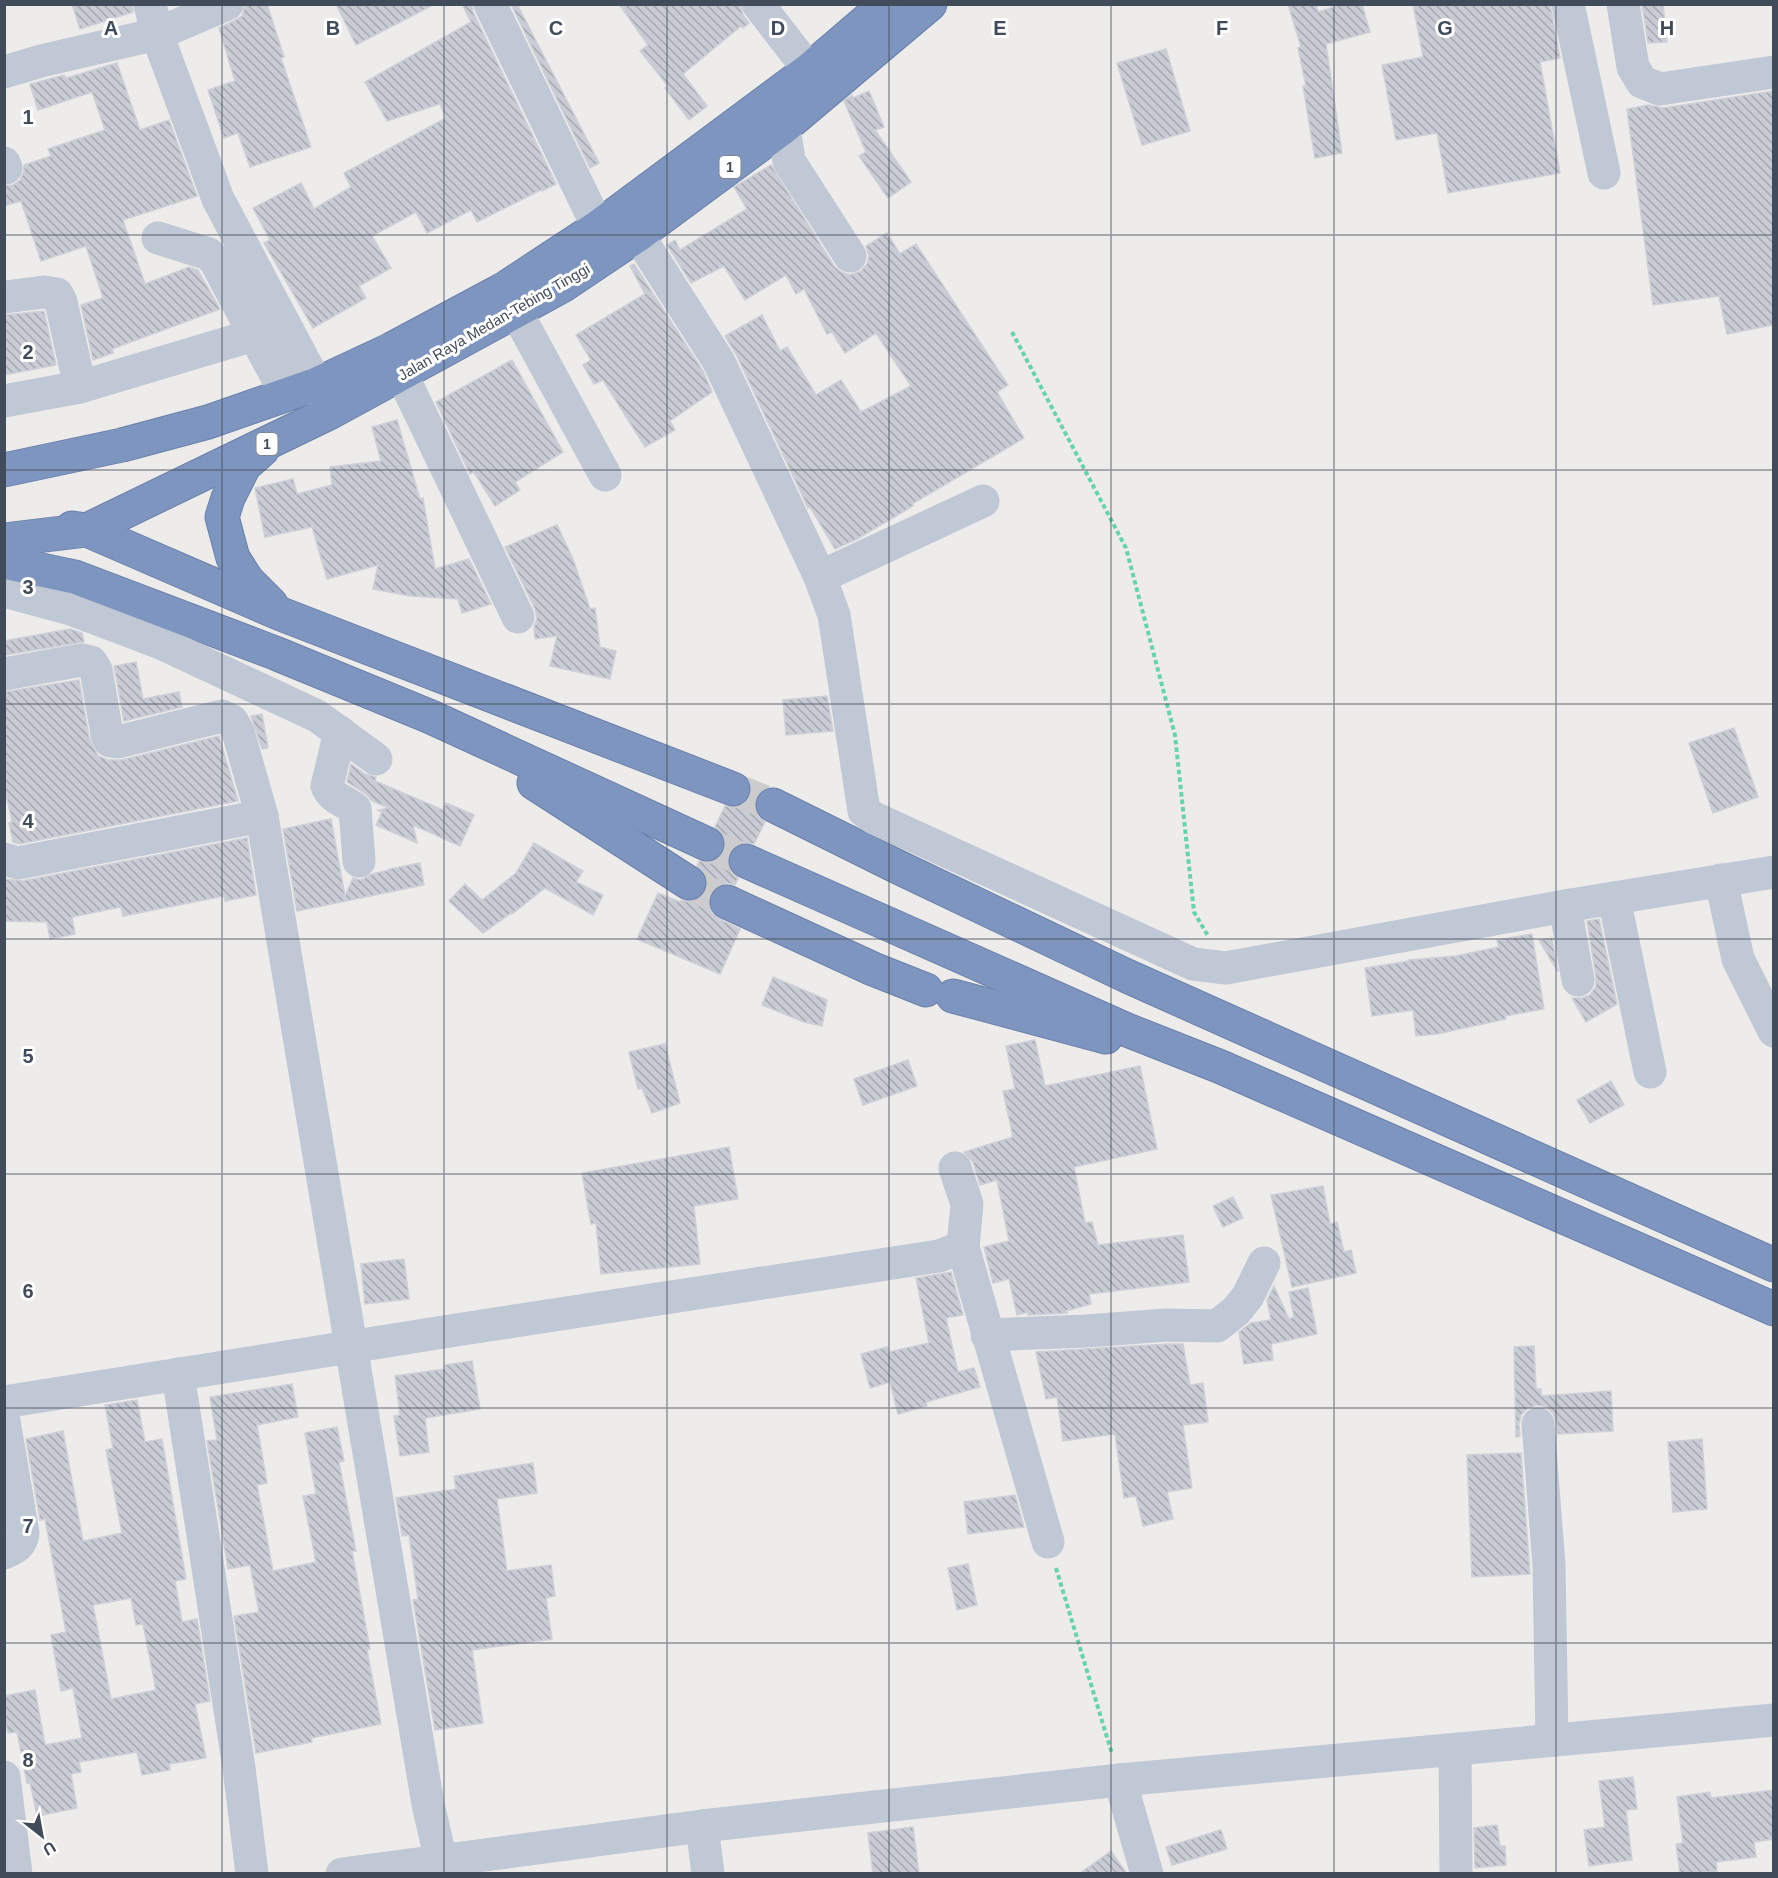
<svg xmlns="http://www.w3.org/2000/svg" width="1778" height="1878" font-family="Arial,sans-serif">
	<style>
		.building { fill: url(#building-back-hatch); stroke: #ced0d8; stroke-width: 1.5; fill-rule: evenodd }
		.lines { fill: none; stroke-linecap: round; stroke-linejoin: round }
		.highway-tunnel { stroke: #cccbce; stroke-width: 33; stroke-dasharray: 33 16; stroke-linecap: butt }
		.highway-casing { stroke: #6980ab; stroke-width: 35 }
		.path { stroke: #69d2ac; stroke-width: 4; stroke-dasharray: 4.5 3; stroke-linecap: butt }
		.minor { stroke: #bfc8d4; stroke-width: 33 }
		.highway { stroke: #7d95bf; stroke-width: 33 }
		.grid { fill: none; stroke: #424b5a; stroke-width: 1.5; stroke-opacity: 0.55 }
		.labels { text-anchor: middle; stroke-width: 6; stroke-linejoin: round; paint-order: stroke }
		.shield { fill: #fff; stroke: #7b818c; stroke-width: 1.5 }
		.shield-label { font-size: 14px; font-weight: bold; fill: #424b5a }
		.street-label { font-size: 15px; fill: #424b5a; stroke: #fff }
		.grid-label { font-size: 20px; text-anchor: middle; font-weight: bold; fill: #424b5a; stroke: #fff; stroke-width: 6; stroke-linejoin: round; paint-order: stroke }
	</style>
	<defs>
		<pattern id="building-back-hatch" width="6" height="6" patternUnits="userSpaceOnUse" patternTransform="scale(1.5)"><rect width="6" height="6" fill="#c9ccd4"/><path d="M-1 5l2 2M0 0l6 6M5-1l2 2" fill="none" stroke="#a5a8af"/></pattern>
	</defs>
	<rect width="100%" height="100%" fill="#eeebeb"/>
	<g class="building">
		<polygon points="72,4 132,4 133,12 80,29"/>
		<polygon points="245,4 267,4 284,57 281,58 311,147 250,167 238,133 224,138 208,90 235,81 219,28 234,21 242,16"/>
		<polygon points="336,4 435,4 356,45"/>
		<polygon points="462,4 472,4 473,12 556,184 542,191 541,190 477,222 471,210 427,233 416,212 372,236 391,268 359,286 366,298 313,328 264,243 270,240 253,208 301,183 314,209 351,187 344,173 446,118 440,104 387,121 365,82 471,22"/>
		<polygon points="511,4 517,4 599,163 590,168"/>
		<polygon points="619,4 740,4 743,15 749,23 743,28 741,26 683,74 707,106 689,120 665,88 668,86 640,51 648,45"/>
		<polygon points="1288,4 1316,4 1318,12 1343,4 1362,4 1370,32 1326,44 1342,153 1315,158 1303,86 1306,86 1298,48 1301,47"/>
		<polygon points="1413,4 1550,4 1560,58 1540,62 1560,173 1448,193 1437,133 1396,140 1382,65 1423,57"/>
		<polygon points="1642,4 1663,4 1667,42 1648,43"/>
		<polygon points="1166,49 1190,131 1142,145 1117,63"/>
		<polygon points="117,63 140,130 169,120 197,196 123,220 145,284 189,267 198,270 220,309 112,349 113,353 93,360 81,305 103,298 86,246 41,261 21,201 4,206 4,186 13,185 20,180 24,171 24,165 51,156 48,149 105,130 92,92 38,110 30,84 64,75 66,78"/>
		<polygon points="869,91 884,127 875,130 911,182 888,198 859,156 866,152 844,101 852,95 853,98"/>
		<polygon points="1773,91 1773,325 1727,334 1719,296 1653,305 1627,109 1649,105 1663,108"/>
		<polygon points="771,165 834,266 841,272 850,275 861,271 867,264 869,256 866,246 887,233 900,254 916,244 1008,385 997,392 1024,438 912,504 913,506 857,539 835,549 810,507 808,508 736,354 725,336 762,315 780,351 787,347 816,395 841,380 861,412 911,386 876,333 845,353 832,332 827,334 804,289 796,294 786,275 745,300 724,266 691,283 667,245 675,240 680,250 747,209 734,187"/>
		<polygon points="634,264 703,371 712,392 670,421 675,430 645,447 603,380 594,384 583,365 591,360 576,335 645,294 630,266"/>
		<polygon points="44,311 56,365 4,375 4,315"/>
		<polygon points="512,360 563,452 515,482 520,490 495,506 474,472 470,474 436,402"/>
		<polygon points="397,420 420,499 423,498 435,569 469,559 491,604 462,613 458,599 410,596 373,589 378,565 327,579 312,527 265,537 255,488 293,479 297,494 332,485 330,467 381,461 372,427"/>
		<polygon points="557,525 573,559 590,609 595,608 600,647 616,651 610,679 550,666 557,636 535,639 534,627 537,618 535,609 505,547"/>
		<polygon points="70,629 82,633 84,642 4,655 4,641"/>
		<polygon points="136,662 143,699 179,692 182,707 124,721 114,666"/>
		<polygon points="79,680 89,737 98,756 108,760 122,760 219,736 238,801 19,844 13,842 9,823 12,822 4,785 4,692"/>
		<polygon points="827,696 833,731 786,735 783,700"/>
		<polygon points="262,714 268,748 262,749 251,716"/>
		<polygon points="1734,728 1758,797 1713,813 1689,743"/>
		<polygon points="351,764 365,774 376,777 375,781 443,810 446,803 474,815 460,846 413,825 417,843 376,825 382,812 378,810 389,808 372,801 366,794 347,782"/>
		<polygon points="751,795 756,797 754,806 757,815 765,822 754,844 743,842 735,846 729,853 728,864 731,872 738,878 735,885 726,883 717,886 710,895 708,904 712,913 719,919 740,929 720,974 637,939 658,893 680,902 681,900 689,902 697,900 704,894 708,885 706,875 697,866 699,861 708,863 717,860 724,852 726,842 722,833 715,827 725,806 736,807 745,803"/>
		<polygon points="331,819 345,896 353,878 361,880 372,874 389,870 389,869 420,863 424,885 297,911 283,829"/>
		<polygon points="247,838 256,895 225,901 224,896 123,916 121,907 72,917 75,934 50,939 47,922 4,921 4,879 22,881"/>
		<polygon points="534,843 583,871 576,882 603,895 593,915 545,888 512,914 511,913 483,933 449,901 465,884 482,900 516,873"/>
		<polygon points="1599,919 1617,1004 1586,1022 1572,998 1582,998 1590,995 1596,986 1596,977 1587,921"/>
		<polygon points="1532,934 1544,1009 1505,1016 1506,1019 1437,1034 1416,1036 1413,1010 1372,1016 1365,968 1409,961 1409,960 1456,956 1499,947 1497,940"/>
		<polygon points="1552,938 1558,972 1539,940"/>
		<polygon points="773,977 827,1000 822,1026 804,1022 762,1005"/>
		<polygon points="1035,1040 1045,1086 1140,1066 1157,1149 1074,1167 1085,1223 1092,1222 1098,1245 1183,1235 1189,1282 1089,1294 1091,1304 1066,1311 1067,1313 1028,1315 1028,1312 1017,1315 1009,1279 993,1283 984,1247 1009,1241 997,1180 980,1185 973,1162 964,1152 1013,1137 1003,1091 1015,1089 1006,1046"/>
		<polygon points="665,1044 680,1103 652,1113 642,1088 638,1089 629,1052"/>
		<polygon points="908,1060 917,1086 863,1105 854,1079"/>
		<polygon points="1611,1081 1624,1105 1590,1123 1577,1100"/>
		<polygon points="729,1147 738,1199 694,1206 700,1264 601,1274 596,1223 591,1224 582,1173"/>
		<polygon points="1323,1186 1330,1224 1337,1222 1344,1252 1351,1250 1356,1273 1292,1287 1271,1195"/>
		<polygon points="1233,1197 1243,1218 1223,1227 1213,1206"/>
		<polygon points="404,1259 409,1299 365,1304 361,1264"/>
		<polygon points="951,1272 963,1315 946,1318 958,1372 974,1368 980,1387 926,1402 927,1406 898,1414 890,1382 870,1388 861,1354 887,1347 889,1352 929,1343 916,1278"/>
		<polygon points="1274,1286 1289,1319 1294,1317 1289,1292 1308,1288 1317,1334 1271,1344 1273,1360 1244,1364 1239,1332 1251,1323 1271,1320 1267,1300"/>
		<polygon points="1168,1344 1183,1344 1190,1385 1203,1383 1208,1422 1183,1425 1192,1488 1167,1492 1173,1519 1143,1526 1136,1496 1124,1498 1115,1434 1063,1441 1057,1397 1046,1399 1036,1352"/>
		<polygon points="1534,1346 1536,1389 1541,1389 1541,1396 1611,1391 1613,1431 1558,1434 1557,1423 1553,1413 1546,1407 1537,1405 1528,1408 1521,1415 1519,1425 1520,1436 1516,1437 1514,1347"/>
		<polygon points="472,1361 480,1409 425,1418 429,1452 400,1456 394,1416 400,1415 395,1376 445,1369 445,1365"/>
		<polygon points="292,1384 298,1417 257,1425 267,1483 257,1485 273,1571 316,1562 303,1496 316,1494 305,1433 337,1427 344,1461 339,1462 356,1551 352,1551 370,1649 367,1650 381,1724 311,1738 312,1742 256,1753 234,1616 259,1612 250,1565 228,1569 207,1441 217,1440 210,1397"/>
		<path d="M137,1400L145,1442L162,1439L186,1579L175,1581L182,1622L197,1619L210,1701L195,1704L206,1758L169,1764L170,1770L142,1775L137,1752L79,1762L81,1772L71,1774L77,1808L37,1816L30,1782L27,1783L17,1732L8,1733L4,1718V1696L35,1690L45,1745L82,1738L73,1688L61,1691L51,1635L66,1632L45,1519L40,1520L26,1439L63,1431L83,1541L122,1533L106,1450L113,1448L105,1405ZM131,1598L136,1625L143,1624L156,1690L111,1699L93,1605Z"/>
		<polygon points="1702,1439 1707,1509 1673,1512 1668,1442"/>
		<polygon points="1521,1453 1530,1574 1472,1577 1467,1455"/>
		<polygon points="533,1463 537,1493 497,1499 507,1571 551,1565 555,1596 546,1598 552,1639 472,1650 483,1723 435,1730 413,1600 418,1599 409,1535 402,1536 396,1498 456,1489 454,1476"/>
		<polygon points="1015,1495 1024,1527 968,1534 964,1502"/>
		<polygon points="968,1564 977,1605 957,1610 948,1568"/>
		<polygon points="1633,1777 1637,1809 1626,1810 1632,1860 1589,1866 1584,1830 1605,1827 1599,1781"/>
		<polygon points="1773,1790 1773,1839 1754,1842 1756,1857 1716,1862 1717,1871 1680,1874 1676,1844 1683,1843 1677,1797 1710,1792 1711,1798"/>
		<polygon points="1497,1825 1500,1846 1505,1846 1506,1865 1475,1868 1474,1828"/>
		<polygon points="913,1827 919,1874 873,1874 868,1833"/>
		<polygon points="1221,1830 1227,1849 1172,1865 1166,1847"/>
		<polygon points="1111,1851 1127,1874 1079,1874"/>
	</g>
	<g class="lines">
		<g class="highway-tunnel">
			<polyline points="733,789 773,805"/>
			<polyline points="707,844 746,861"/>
			<polyline points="689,883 727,902"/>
		</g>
		<defs>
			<g id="highway">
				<polyline points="262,450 244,466 228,498 222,517 233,558 247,580 271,604"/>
				<polyline points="4,470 122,445 208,422 317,384 390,350 504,289 598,227 809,70 886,4"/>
				<polyline points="72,528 87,530 281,614 733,789"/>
				<polyline points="4,540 87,530 331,412 562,286 638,235 784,127 930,4"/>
				<polyline points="4,562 75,577 275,653 431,717 707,844"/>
				<polyline points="534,783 689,883"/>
				<polyline points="773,805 900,868 1127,976 1774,1265"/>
				<polyline points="746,861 1127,1030 1221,1067 1774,1309"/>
				<polyline points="727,902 873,969 926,990"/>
				<polyline points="953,996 1106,1037"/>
			</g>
		</defs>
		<use href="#highway" class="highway-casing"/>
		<g class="path">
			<polyline points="1012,332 1126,548 1175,735 1194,912 1208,936"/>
			<polyline points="1056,1568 1112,1754"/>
		</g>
		<g class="minor">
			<polyline points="150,4 157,34 218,199 329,408"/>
			<polyline points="490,4 598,227"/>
			<polyline points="758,4 809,70"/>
			<polyline points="1568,4 1604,173"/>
			<polyline points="1623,4 1633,67 1642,82 1660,89 1774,72"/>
			<polyline points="4,72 41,61 157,34 227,4"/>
			<polyline points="784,127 789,161 850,256"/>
			<polyline points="4,163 6,168"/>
			<polyline points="638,235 719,362 820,577 834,615 864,811 874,818 1193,964 1226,968 1565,906 1774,872"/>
			<polyline points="158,238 209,254 216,262 286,394"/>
			<polyline points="504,289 605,475"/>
			<polyline points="5,297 44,292 57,294 61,302 80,387"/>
			<polyline points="390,350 518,617"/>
			<polyline points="4,401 80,387 254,335"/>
			<polyline points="820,577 983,501"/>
			<polyline points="4,591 71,609 161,643 317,716 376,759"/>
			<polyline points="4,674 82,660 91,662 96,670 107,734 110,741 118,742 222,716 232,721 238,732 262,816 428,1804 444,1874"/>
			<path d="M340,732L327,786C333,800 344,800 355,809L359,861"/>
			<polyline points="4,859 18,863 262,816"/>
			<polyline points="1721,880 1738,959 1774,1031"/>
			<polyline points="1614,898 1650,1072"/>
			<polyline points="1565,906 1578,980"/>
			<polyline points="955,1168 967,1204 963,1247"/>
			<polyline points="987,1335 1086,1331 1167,1325 1217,1326 1236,1311 1248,1296 1264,1263"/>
			<polyline points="178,1374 239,1768 252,1874"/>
			<polyline points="4,1402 456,1330 939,1256 963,1247 1048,1542"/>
			<path d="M4,1421L23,1533C22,1545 15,1548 4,1553"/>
			<polyline points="1538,1424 1549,1565 1552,1739"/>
			<polyline points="1455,1751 1456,1874"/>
			<polyline points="4,1777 16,1874"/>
			<polyline points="1120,1780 1147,1874"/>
			<polyline points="702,1826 708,1874"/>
			<polyline points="342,1874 702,1826 1120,1780 1774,1720"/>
		</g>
		<use href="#highway" class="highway"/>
	</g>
	<path class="grid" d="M222,4V1874M444,4V1874M667,4V1874M889,4V1874M1111,4V1874M1334,4V1874M1556,4V1874M4,235H1774M4,470H1774M4,704H1774M4,939H1774M4,1174H1774M4,1408H1774M4,1643H1774"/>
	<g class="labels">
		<g class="shield">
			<rect x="719.5" y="156" width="21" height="22" rx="4.5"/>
			<rect x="256.5" y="433" width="21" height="22" rx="4.5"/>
		</g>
		<g class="shield-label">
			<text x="730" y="172">1</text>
			<text x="267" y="449">1</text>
		</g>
		<g class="street-label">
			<text transform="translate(494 322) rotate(-30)" y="5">Jalan Raya Medan-Tebing Tinggi</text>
		</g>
	</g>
	<g class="grid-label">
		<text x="111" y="35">A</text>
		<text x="333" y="35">B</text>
		<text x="556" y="35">C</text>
		<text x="778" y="35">D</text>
		<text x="1000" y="35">E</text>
		<text x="1222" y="35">F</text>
		<text x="1445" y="35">G</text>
		<text x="1667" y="35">H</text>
		<text x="28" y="124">1</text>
		<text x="28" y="359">2</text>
		<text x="28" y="594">3</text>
		<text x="28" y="828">4</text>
		<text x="28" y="1063">5</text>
		<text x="28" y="1298">6</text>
		<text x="28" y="1533">7</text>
		<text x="28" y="1767">8</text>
	</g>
	<rect width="1778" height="1878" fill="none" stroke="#424b5a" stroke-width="12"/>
	<g transform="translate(42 1836) rotate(149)" stroke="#ffffff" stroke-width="4.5" paint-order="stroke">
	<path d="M0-4.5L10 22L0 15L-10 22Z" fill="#424b5a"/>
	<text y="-9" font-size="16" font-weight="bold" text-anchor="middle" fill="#424b5a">U</text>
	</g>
</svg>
